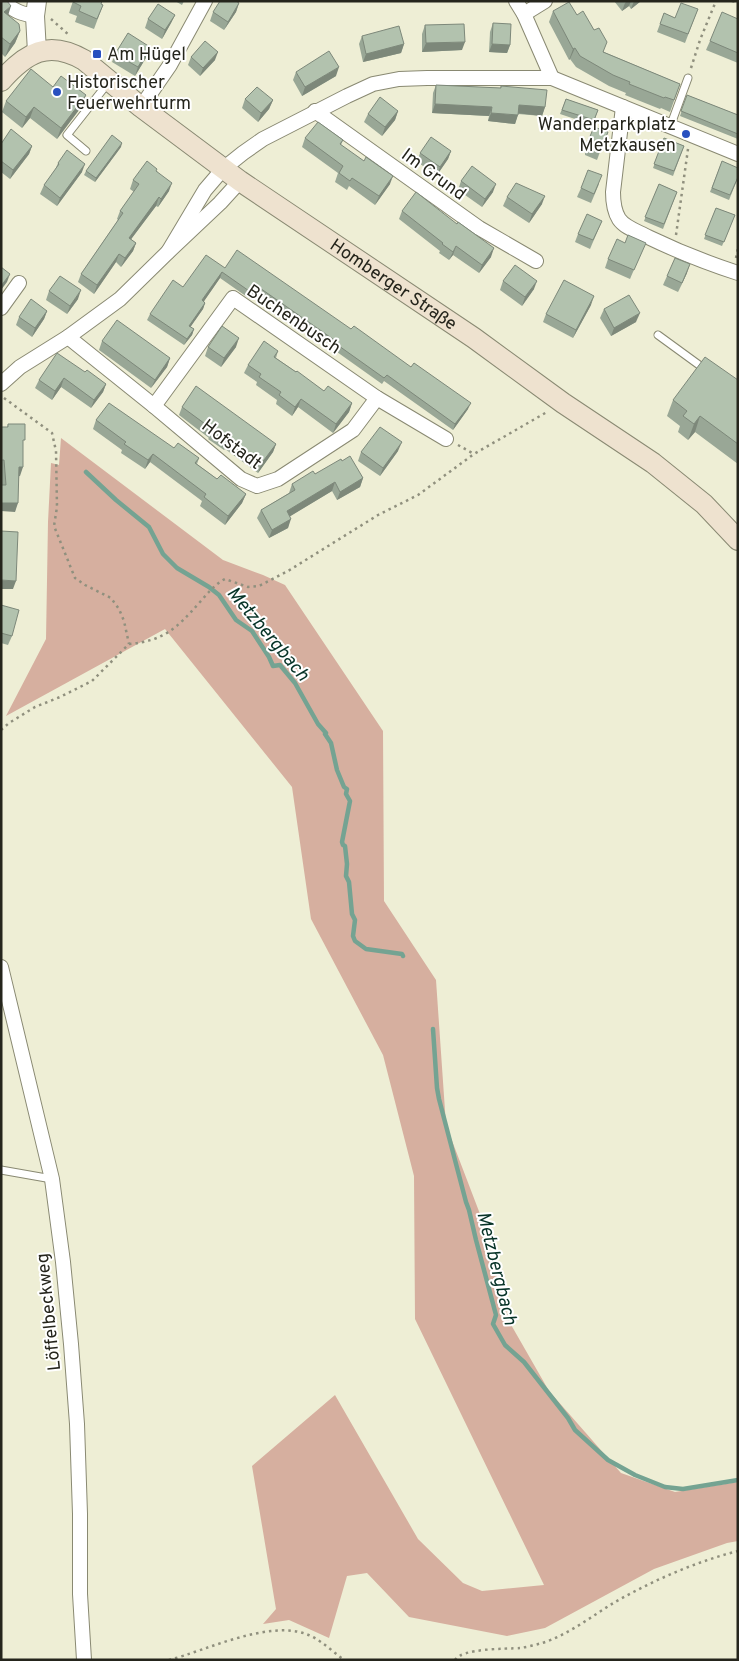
<svg xmlns="http://www.w3.org/2000/svg" width="739" height="1661" font-family="Overpass,sans-serif">
	<style>
		.green { fill: #d6af9f }
		.lines { fill: none; stroke-linecap: round; stroke-linejoin: round }
		.stream { stroke: #74a392; stroke-width: 4.5 }
		.service-casing { stroke: #898972; stroke-width: 9 }
		.minor-casing { stroke: #898972; stroke-width: 16 }
		.tertiary-casing { stroke: #898972; stroke-width: 20 }
		.secondary-casing { stroke: #898972; stroke-width: 22 }
		.path { stroke: #90907e; stroke-width: 2.5; stroke-dasharray: 2.5 4; stroke-linecap: butt }
		.service { stroke: #fff; stroke-width: 7 }
		.minor { stroke: #fff; stroke-width: 14 }
		.tertiary { stroke: #fff; stroke-width: 18 }
		.secondary { stroke: #eee2cf; stroke-width: 20 }
		.wall { fill: #99a796 }
		.shaded-wall { fill: #7d887a }
		.building { fill: #b2c2ae; stroke: #7d887a }
		.poi-dot { fill: #2850bf; stroke: #fff; stroke-width: 2 }
		.labels { text-anchor: middle; stroke-width: 4; stroke-linejoin: round; paint-order: stroke }
		.poi-label { font-size: 18px; fill: #25251c; stroke: #fff; text-anchor: start }
		.street-label { font-size: 18px; fill: #25251c; stroke: #fff }
		.water-label { font-size: 19px; font-style: italic; fill: #073327; stroke: #fff }
	</style>
	<rect width="100%" height="100%" fill="#eeeed5"/>
	<polygon class="green" points="61,438 223,560 263,575 285,585 383,731 384,901 436,980 446,1125 480,1214 510,1323 549,1391 621,1473 675,1492 738,1482 738,1541 727,1543 654,1569 545,1628 507,1636 409,1617 367,1573 347,1576 329,1638 289,1620 263,1624 276,1609 252,1466 335,1395 418,1539 463,1583 482,1591 544,1585 415,1319 414,1176 383,1055 311,919 292,787 165,629 6,716 46,639 48,522 51,463 59,465"/>
	<g class="lines">
		<g class="stream">
			<polyline points="86,472 116,500 149,527 163,554 177,568 209,587 219,595 236,620 252,631 269,657 273,666 280,665 295,683 318,724 326,733 325,734 331,743 337,770 344,787 347,789 346,794 350,801 342,842 343,845 345,846 347,864 346,876 349,882 352,914 355,920 353,936 355,941 366,949 402,954 403,956"/>
			<polyline points="433,1029 437,1088 439,1099 466,1202 469,1210 476,1240 496,1315 493,1324 505,1345 524,1362 568,1418 575,1430 608,1460 635,1475 665,1487 683,1489 738,1480"/>
		</g>
		<defs>
			<g id="service">
				<polyline points="91,64 97,54"/>
				<polyline points="670,127 688,78"/>
				<polyline points="86,151 67,135 108,83"/>
				<polyline points="658,335 706,370"/>
				<polyline points="1,1170 52,1179"/>
			</g>
			<g id="minor">
				<path d="M4,1C12,11 23,14 35,16"/>
				<polyline points="516,1 524,14 552,78"/>
				<polyline points="524,14 545,1"/>
				<polyline points="141,107 170,65 205,1"/>
				<path d="M623,107L613,192C613,201 614,211 619,219C625,228 639,232 648,237C677,251 707,263 738,273"/>
				<polyline points="315,111 479,228 536,261"/>
				<polyline points="168,252 205,190 223,169 243,153 263,139 347,96 373,84 399,79 427,78 552,78 738,154"/>
				<polyline points="1,308 19,283"/>
				<polyline points="68,337 154,406 241,479 257,486 278,479 353,430 377,398"/>
				<polyline points="1,384 20,367 68,337 120,299 168,252 220,203 240,181"/>
				<polyline points="154,406 233,298 377,398 446,439"/>
				<polyline points="1,967 52,1179 63,1262 71,1344 77,1424 80,1514 80,1594 84,1660"/>
			</g>
			<polyline id="tertiary" points="37,52 35,16 37,1"/>
			<g id="secondary">
				<path id="s1" d="M1,81C26,53 48,39 84,60L141,107L240,181L474,338L563,403L653,463L704,504L738,540"/>
			</g>
		</defs>
		<use href="#service" class="service-casing"/>
		<use href="#minor" class="minor-casing"/>
		<use href="#tertiary" class="tertiary-casing"/>
		<use href="#secondary" class="secondary-casing"/>
		<g class="path">
			<polyline points="732,1 738,2"/>
			<polyline points="51,19 69,35"/>
			<polyline points="691,68 700,40 716,1"/>
			<polyline points="676,235 688,149"/>
			<polyline points="736,258 738,248"/>
			<polyline points="4,398 52,433 56,451 57,507 54,526 75,578 85,585 111,598 119,609 124,621 129,644"/>
			<polyline points="458,445 474,454"/>
			<path d="M1,730L9,723L35,707L60,697L92,681L129,644C164,641 177,628 200,602C208,593 215,584 225,579L248,587L259,586L288,571L378,515L418,495L474,454L547,412"/>
			<path d="M169,1660C207,1650 268,1620 306,1634C320,1639 332,1651 344,1660"/>
			<path d="M455,1660C462,1648 506,1649 520,1648C527,1647 535,1645 542,1643C568,1635 592,1616 615,1602C654,1580 695,1562 738,1551"/>
		</g>
		<use href="#service" class="service"/>
		<use href="#minor" class="minor"/>
		<use href="#tertiary" class="tertiary"/>
		<use href="#secondary" class="secondary"/>
	</g>
	<g class="wall">
		<polygon points="1,1 8,15 20,31 15,43 5,57 1,53"/>
		<polygon points="73,1 103,5 94,29 75,22 77,16 69,13"/>
		<polygon points="175,1 184,1 182,5"/>
		<polygon points="614,1 641,1 631,9 629,6 622,11"/>
		<polygon points="239,3 236,12 224,30 210,21 213,12"/>
		<polygon points="698,9 685,43 657,32 664,13 675,18"/>
		<polygon points="553,11 577,15 604,52 680,84 670,112 661,108 660,109 625,95 626,93 609,86 576,67 570,59 569,60 549,22"/>
		<polygon points="175,15 171,23 162,39 145,28 148,19"/>
		<polygon points="738,19 738,63 706,50 710,41"/>
		<polygon points="493,23 510,45 507,53 489,52 490,32"/>
		<polygon points="425,25 462,50 422,52 422,34"/>
		<polygon points="362,36 404,44 401,53 363,62 359,44"/>
		<polygon points="150,47 147,56 135,76 112,62 115,54"/>
		<polygon points="191,57 215,60 200,76 188,65"/>
		<polygon points="296,72 336,76 302,96 293,80"/>
		<polygon points="436,85 500,88 501,86 545,107 542,116 518,114 515,124 488,121 489,116 432,113 433,93"/>
		<polygon points="53,87 82,106 57,139 30,118 22,128 2,112 6,101"/>
		<polygon points="687,95 738,115 738,139 680,116"/>
		<polygon points="245,99 273,100 269,109 258,122 242,108"/>
		<polygon points="566,99 598,110 593,125 560,114"/>
		<polygon points="398,111 395,120 382,136 364,122 368,114"/>
		<polygon points="594,127 604,141 597,160 585,155 585,150"/>
		<polygon points="305,138 343,140 341,145 390,184 375,205 349,186 347,190 335,182 338,173 302,147"/>
		<polygon points="664,138 684,146 673,176 653,168"/>
		<polygon points="1,144 32,146 29,154 10,179 1,172"/>
		<polygon points="121,147 95,182 84,175 86,171"/>
		<polygon points="451,151 448,159 437,175 417,162 420,153"/>
		<polygon points="722,161 738,178 729,200 710,192"/>
		<polygon points="58,163 82,172 57,206 40,194 44,185 55,170"/>
		<polygon points="157,171 169,191 158,207 156,206 131,239 136,243 133,251 121,267 116,262 94,294 78,282 81,274 118,220 117,219 120,211 134,192 130,189 133,180"/>
		<polygon points="461,181 493,192 482,207 458,190"/>
		<polygon points="599,184 591,203 577,197 581,188"/>
		<polygon points="659,184 677,192 663,229 644,221"/>
		<polygon points="507,197 542,204 529,223 503,206"/>
		<polygon points="716,208 735,215 722,246 704,239"/>
		<polygon points="402,211 491,257 479,273 453,255 449,260 439,253 440,251 399,219"/>
		<polygon points="602,221 590,249 575,242 578,234"/>
		<polygon points="642,251 630,279 605,268 608,259"/>
		<polygon points="225,268 351,329 468,409 453,430 384,381 382,384 337,352 338,350 255,292 250,299 220,278 204,301 205,303 203,309 190,327 194,329 192,335 184,345 147,320 150,314 183,287"/>
		<polygon points="687,273 678,292 663,285 667,276"/>
		<polygon points="503,281 534,289 522,306 500,290"/>
		<polygon points="49,291 78,299 67,314 46,300"/>
		<polygon points="591,305 573,338 543,322 546,314"/>
		<polygon points="604,309 636,322 611,336 600,318"/>
		<polygon points="47,311 44,319 32,337 16,325 19,317"/>
		<polygon points="102,341 170,358 167,367 151,388 99,350"/>
		<polygon points="208,347 236,347 221,367 205,356"/>
		<polygon points="278,351 276,358 324,391 352,403 349,412 333,433 298,407 292,416 276,404 277,400 256,385 257,382 244,373 248,365"/>
		<polygon points="85,372 106,384 103,392 91,408 61,387 52,400 35,388 39,380"/>
		<polygon points="738,380 738,464 695,432 688,440 678,432 680,426 667,416 673,400"/>
		<polygon points="182,407 276,444 273,452 258,473 225,449 224,450 208,439 209,438 179,415"/>
		<polygon points="96,420 174,448 199,458 197,464 217,479 246,494 242,503 225,525 200,506 202,501 150,462 145,469 121,453 122,450 93,429"/>
		<polygon points="8,424 23,445 15,512 2,485 1,477 1,427 7,427"/>
		<polygon points="398,451 380,476 358,461 361,452"/>
		<polygon points="342,461 363,478 360,487 337,500 332,491 290,516 288,528 269,538 257,518 261,510 289,493 292,484 315,474"/>
		<polygon points="1,605 12,636 8,645 1,643"/>
	</g>
	<g class="shaded-wall">
		<polygon points="627,1 631,1 629,6 622,11 625,3"/>
		<polygon points="634,1 641,1 631,9"/>
		<polygon points="239,3 236,12 224,30 228,22"/>
		<polygon points="11,6 7,19 4,12"/>
		<polygon points="175,15 171,23 162,39 165,30"/>
		<polygon points="20,31 15,43 5,57 10,44"/>
		<polygon points="465,42 462,50 422,52 426,43"/>
		<polygon points="404,44 401,53 363,62 366,54"/>
		<polygon points="492,44 510,45 507,53 489,52"/>
		<polygon points="150,47 147,56 135,76 138,67"/>
		<polygon points="575,48 570,59 569,60 573,49"/>
		<polygon points="218,52 215,60 200,76 203,68"/>
		<polygon points="339,67 336,76 302,96 305,87"/>
		<polygon points="86,95 82,106 57,139 61,128"/>
		<polygon points="273,100 269,109 258,122 261,113"/>
		<polygon points="435,104 492,107 489,116 432,113"/>
		<polygon points="519,105 545,107 542,116 516,113"/>
		<polygon points="34,107 30,118 22,128 26,117"/>
		<polygon points="398,111 395,120 382,136 385,127"/>
		<polygon points="491,113 518,115 515,124 488,121"/>
		<polygon points="122,143 121,147 95,182 96,178"/>
		<polygon points="32,146 29,154 10,179 13,170"/>
		<polygon points="451,151 448,159 437,175 440,167"/>
		<polygon points="85,164 82,172 57,206 60,198"/>
		<polygon points="393,176 390,184 375,205 379,196"/>
		<polygon points="172,183 169,191 158,207 161,199"/>
		<polygon points="496,184 493,192 482,207 485,199"/>
		<polygon points="545,196 542,204 529,223 532,214"/>
		<polygon points="159,197 156,206 126,246 129,238"/>
		<polygon points="136,243 133,251 121,267 125,258"/>
		<polygon points="456,246 453,255 449,260"/>
		<polygon points="494,248 491,257 479,273 482,265"/>
		<polygon points="119,254 116,262 94,294 97,285"/>
		<polygon points="690,264 687,273 678,292 682,283"/>
		<polygon points="222,272 220,278 200,307 202,300"/>
		<polygon points="10,274 7,282 1,290 1,286"/>
		<polygon points="537,281 534,289 522,306 525,297"/>
		<polygon points="257,286 255,292 250,299 252,293"/>
		<polygon points="81,290 78,299 67,314 70,306"/>
		<polygon points="594,296 591,305 573,338 576,330"/>
		<polygon points="205,303 203,309 187,332 189,326"/>
		<polygon points="47,311 44,319 32,337 35,328"/>
		<polygon points="640,313 636,322 611,336 614,328"/>
		<polygon points="194,329 192,335 184,345 187,339"/>
		<polygon points="239,338 236,347 221,367 224,358"/>
		<polygon points="170,358 167,367 151,388 155,380"/>
		<polygon points="64,378 61,387 52,400 55,391"/>
		<polygon points="106,384 103,392 91,408 94,400"/>
		<polygon points="301,399 298,407 292,416 295,407"/>
		<polygon points="352,403 349,412 333,433 336,424"/>
		<polygon points="471,403 468,409 453,430 455,424"/>
		<polygon points="700,416 695,432 688,440 694,424"/>
		<polygon points="402,442 398,451 380,476 383,468"/>
		<polygon points="276,444 273,452 258,473 261,464"/>
		<polygon points="153,454 150,462 145,469 148,460"/>
		<polygon points="19,467 23,467 20,476 16,476"/>
		<polygon points="363,478 360,487 337,500 340,492"/>
		<polygon points="335,482 332,491 284,520 287,511"/>
		<polygon points="246,494 242,503 225,525 228,516"/>
		<polygon points="1,503 18,503 15,512 1,511"/>
		<polygon points="291,519 288,528 269,538 272,530"/>
		<polygon points="1,580 16,581 13,589 1,589"/>
	</g>
	<g class="building">
		<polygon points="1,1 7,1 11,6 4,12 19,24 20,31 10,44 1,37"/>
		<polygon points="73,1 102,1 101,4 103,5 97,19 79,11 81,6 73,2"/>
		<polygon points="220,1 236,1 239,3 228,22 213,12"/>
		<polygon points="569,2 577,15 583,11 594,30 599,28 607,42 603,52 680,84 674,100 665,97 664,98 629,84 630,82 613,75 580,56 575,48 573,49 553,11"/>
		<polygon points="681,3 698,9 688,34 660,24 664,13 675,18"/>
		<polygon points="158,4 175,15 165,30 148,19"/>
		<polygon points="722,12 738,19 738,53 710,41"/>
		<polygon points="493,23 511,24 510,45 492,44"/>
		<polygon points="464,24 465,42 426,43 425,25"/>
		<polygon points="399,26 404,44 366,54 362,36"/>
		<polygon points="128,33 150,47 138,67 115,54"/>
		<polygon points="205,41 218,52 203,68 191,57"/>
		<polygon points="329,51 339,67 305,87 296,72"/>
		<polygon points="31,69 53,87 61,76 86,95 61,128 34,107 26,117 6,101"/>
		<polygon points="436,85 501,88 501,86 547,90 545,107 519,105 518,115 491,113 492,107 435,104"/>
		<polygon points="257,87 273,100 261,113 245,99"/>
		<polygon points="687,95 738,115 738,134 681,111"/>
		<polygon points="380,97 398,111 385,127 368,114"/>
		<polygon points="566,99 598,110 594,120 562,110"/>
		<polygon points="318,122 343,140 340,144 364,161 366,157 393,176 379,196 352,178 350,181 339,173 343,166 305,138"/>
		<polygon points="594,127 608,132 600,151 588,146 588,141"/>
		<polygon points="11,129 32,146 13,170 1,161 1,144"/>
		<polygon points="112,135 122,143 96,178 86,171"/>
		<polygon points="431,137 451,151 440,167 420,153"/>
		<polygon points="664,138 684,146 674,171 654,164"/>
		<polygon points="67,150 85,164 60,198 44,185 59,164 58,163"/>
		<polygon points="147,161 157,169 156,171 172,183 161,199 159,197 129,238 136,243 125,258 119,254 97,285 81,274 123,213 120,211 139,184 133,180"/>
		<polygon points="722,161 738,168 738,177 730,195 712,188"/>
		<polygon points="472,166 496,184 485,199 461,181"/>
		<polygon points="588,170 602,175 594,194 581,188"/>
		<polygon points="516,183 545,196 532,214 507,197"/>
		<polygon points="659,184 677,192 664,224 645,217"/>
		<polygon points="416,192 457,224 458,222 494,248 482,265 456,246 453,252 442,244 443,243 402,211"/>
		<polygon points="716,208 735,215 724,242 705,235"/>
		<polygon points="587,214 602,221 593,240 578,234"/>
		<polygon points="628,235 646,243 634,270 608,259 617,239 625,243"/>
		<polygon points="237,250 351,329 354,326 411,367 414,363 471,403 455,424 387,375 384,378 339,346 340,344 257,286 252,293 222,272 202,300 205,303 189,326 194,329 187,339 150,314 173,280 183,287 206,255 225,268"/>
		<polygon points="675,258 690,264 682,283 667,276"/>
		<polygon points="515,265 537,281 525,297 503,281"/>
		<polygon points="1,267 10,274 1,286"/>
		<polygon points="60,276 81,290 70,306 49,291"/>
		<polygon points="564,280 594,296 576,330 546,314"/>
		<polygon points="629,295 640,313 614,328 604,309"/>
		<polygon points="31,299 47,311 35,328 19,317"/>
		<polygon points="117,320 170,358 155,380 102,341"/>
		<polygon points="222,326 239,338 224,358 208,347"/>
		<polygon points="264,341 278,351 274,357 296,372 297,371 324,391 328,386 352,403 336,424 301,399 295,407 279,395 281,392 259,377 261,374 248,365"/>
		<polygon points="57,353 85,372 87,370 106,384 94,400 64,378 55,391 39,380"/>
		<polygon points="705,357 738,380 738,444 700,416 694,424 683,416 687,411 673,400"/>
		<polygon points="196,386 276,444 261,464 228,440 227,442 212,431 212,429 182,407"/>
		<polygon points="109,403 174,448 178,443 199,458 195,463 217,479 221,475 246,494 228,516 204,497 206,494 153,454 148,460 124,444 126,442 96,420"/>
		<polygon points="8,424 25,424 25,440 23,440 23,467 19,467 18,503 1,503 1,485 6,485 4,460 1,460 1,427 8,427"/>
		<polygon points="380,427 402,442 383,468 361,452"/>
		<polygon points="350,456 363,478 340,492 335,482 287,511 291,519 272,530 261,510 295,490 292,484 313,471 315,474 341,459 342,461"/>
		<polygon points="1,531 18,532 16,581 1,580"/>
		<polygon points="1,605 19,610 12,636 1,633"/>
	</g>
	<g class="poi-dot">
		<rect x="92" y="49" width="10" height="10" rx="2.5"/>
		<circle cx="57" cy="92" r="5"/>
		<circle cx="686" cy="134" r="5"/>
	</g>
	<g class="labels">
		<g class="poi-label">
			<text x="107" y="60">Am Hügel</text>
			<text x="67" y="88">Historischer<tspan x="67" dy="21">Feuerwehrturm</tspan></text>
			<text x="676" y="130" text-anchor="end">Wanderparkplatz<tspan x="676" dy="21">Metzkausen</tspan></text>
		</g>
		<g class="street-label">
			<text transform="translate(434 174) rotate(36)" y="6">Im Grund</text>
			<text dy="6" stroke="none"><textPath href="#s1" startOffset="478">Homberger Straße</textPath></text>
			<text transform="translate(294 319) rotate(34)" y="6">Buchenbusch</text>
			<text transform="translate(232 444) rotate(37)" y="6">Hofstadt</text>
			<text transform="translate(48 1312) rotate(-96)" y="6">Löffelbeckweg</text>
		</g>
		<g class="water-label">
			<text transform="translate(269 633) rotate(50)" y="7">Metzbergbach</text>
			<text transform="translate(498 1268) rotate(76)" y="7">Metzbergbach</text>
		</g>
	</g>
	<rect width="739" height="1661" fill="none" stroke="#25251c" stroke-width="5"/>
</svg>
